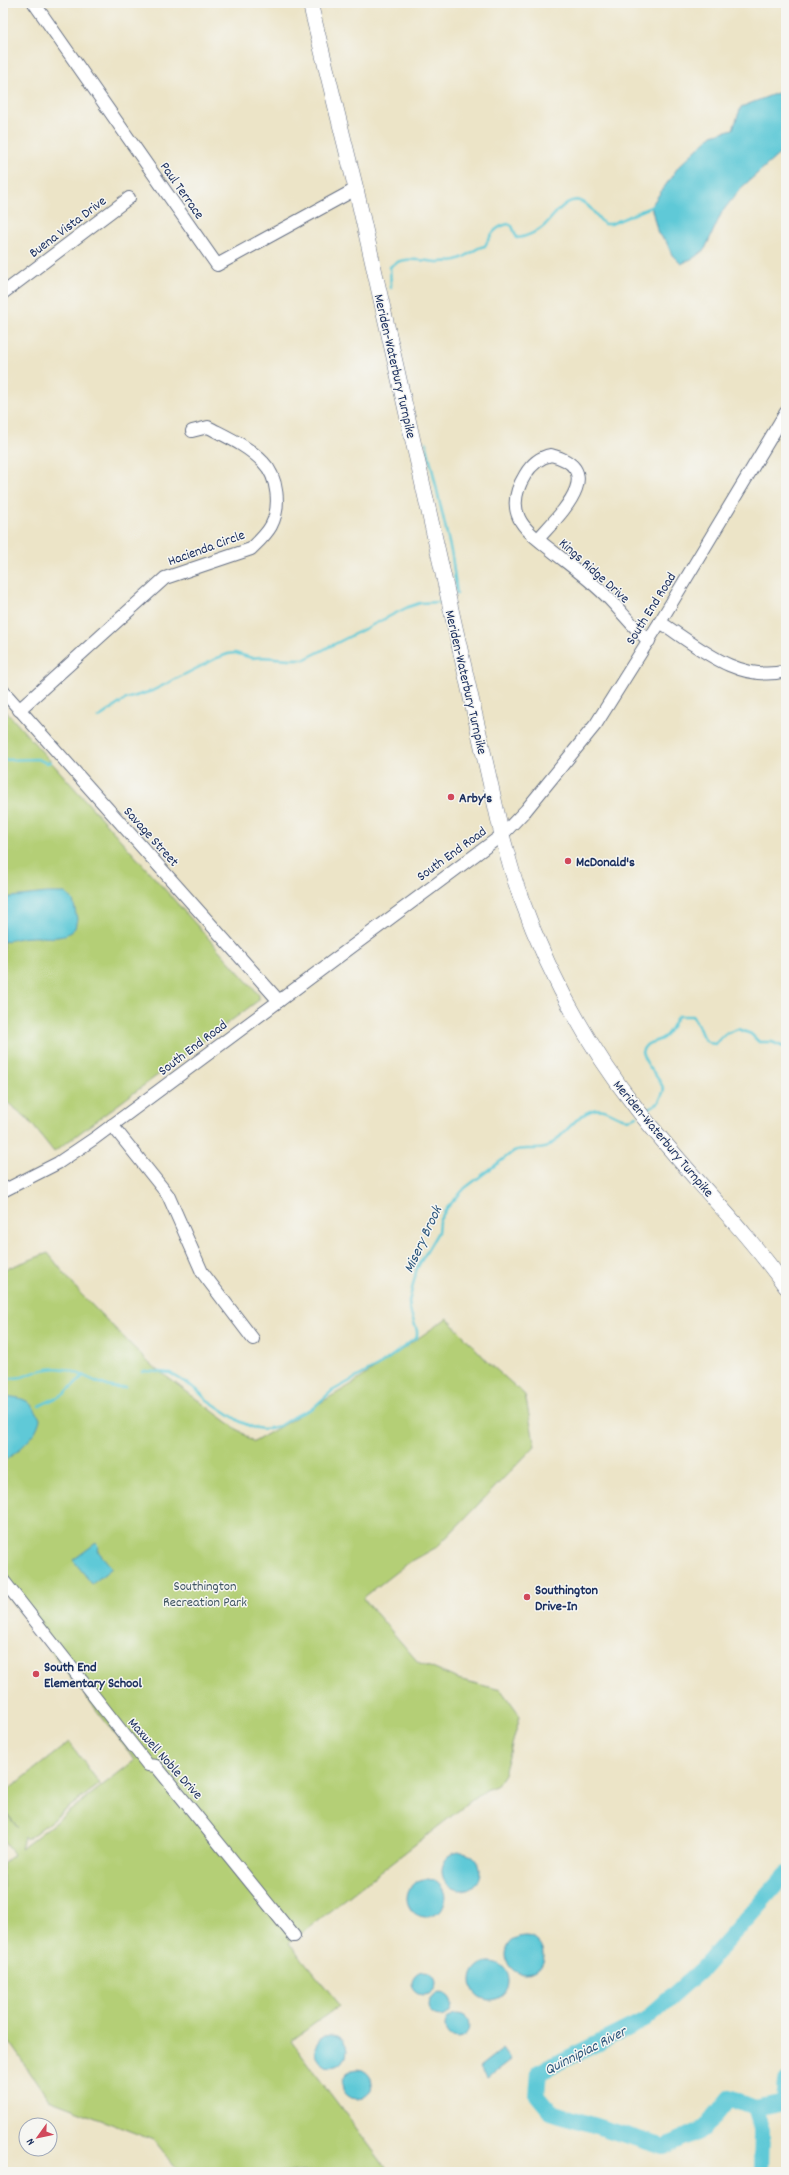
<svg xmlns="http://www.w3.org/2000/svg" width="789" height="2175" font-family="Dekko,sans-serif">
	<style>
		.green { fill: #b4cf76; stroke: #687f6a }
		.water { fill: #5ec9d7; stroke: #3c7c9a }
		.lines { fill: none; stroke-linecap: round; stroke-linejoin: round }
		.stream { stroke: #5ec9d7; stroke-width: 2.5 }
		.river { stroke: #5ec9d7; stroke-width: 16 }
		.minor-casing { stroke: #646e83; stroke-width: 14 }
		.major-casing { stroke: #646e83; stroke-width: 16 }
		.minor { stroke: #fff; stroke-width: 12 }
		.major { stroke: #fff; stroke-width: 15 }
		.poi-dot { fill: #d1495b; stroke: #f6f6f2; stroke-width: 1.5 }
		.labels { text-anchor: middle; stroke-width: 3; stroke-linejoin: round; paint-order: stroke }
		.street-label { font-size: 14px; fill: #1b2f5e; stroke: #f6f6f2 }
		.poi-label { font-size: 14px; font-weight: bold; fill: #1b2f5e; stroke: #f6f6f2; text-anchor: start }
		.park-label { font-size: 14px; fill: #415764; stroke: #f6f6f2 }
		.water-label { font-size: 15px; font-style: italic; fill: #2c567c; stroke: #f6f6f2 }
	</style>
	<rect width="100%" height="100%" fill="#f6f6f2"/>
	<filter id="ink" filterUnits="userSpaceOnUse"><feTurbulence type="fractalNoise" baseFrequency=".025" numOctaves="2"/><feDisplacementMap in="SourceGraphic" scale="8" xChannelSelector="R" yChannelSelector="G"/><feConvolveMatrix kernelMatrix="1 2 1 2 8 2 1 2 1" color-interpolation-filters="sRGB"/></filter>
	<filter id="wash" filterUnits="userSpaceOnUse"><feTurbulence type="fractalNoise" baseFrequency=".012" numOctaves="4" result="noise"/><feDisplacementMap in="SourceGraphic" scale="16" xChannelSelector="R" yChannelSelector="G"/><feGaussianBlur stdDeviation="0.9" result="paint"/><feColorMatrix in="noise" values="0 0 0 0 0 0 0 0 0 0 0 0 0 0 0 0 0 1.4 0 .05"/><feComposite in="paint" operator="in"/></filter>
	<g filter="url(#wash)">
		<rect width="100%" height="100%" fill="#ece4c7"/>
		<g class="green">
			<polygon points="3,708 259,995 259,1000 54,1152 27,1118 3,1099"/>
			<polygon points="48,1253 80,1293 151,1365 254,1442 354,1383 447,1318 489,1363 525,1395 535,1446 437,1547 405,1565 363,1598 418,1662 458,1679 501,1690 520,1716 504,1774 496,1786 485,1790 289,1943 340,2005 291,2041 389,2172 179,2172 153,2140 49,2100 3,2033 3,1863 14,1854 3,1840 3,1810 18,1828 3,1808 3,1794 69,1742 100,1784 26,1840 24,1837 21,1849 135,1760 3,1589 3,1270"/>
		</g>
		<g class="water">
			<polygon points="777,93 786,98 785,149 741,188 722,212 705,249 695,257 681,264 672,255 666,241 658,234 651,206 679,166 712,135 733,129 741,107"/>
			<path d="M47,893H65L73,900L77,919L75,928C61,942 49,936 31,937C21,937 12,940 3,942V898Z"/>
			<path d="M3,1396C25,1398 30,1399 40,1419C36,1438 18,1451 3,1462Z"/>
			<polygon points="96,1543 99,1548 97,1550 112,1568 92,1584 73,1560"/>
			<circle cx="461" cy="1871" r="19"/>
			<circle cx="426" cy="1898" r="19"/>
			<circle cx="525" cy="1955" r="19"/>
			<circle cx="490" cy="1981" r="19"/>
			<circle cx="424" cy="1983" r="12"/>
			<circle cx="440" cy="2005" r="12"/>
			<circle cx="457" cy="2026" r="12"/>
			<circle cx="331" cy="2051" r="16"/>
			<polygon points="503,2049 511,2060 488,2078 480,2067"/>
			<circle cx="357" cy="2084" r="15"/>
		</g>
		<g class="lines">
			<g class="stream">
				<path d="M391,288L390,267C402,255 423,261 439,262C448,262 461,260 469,254C475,250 478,247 485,246C491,234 495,227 508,224L512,226L517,238C526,237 539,231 545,225C555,215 570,190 587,205C593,210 598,218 604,224H611L653,206"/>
				<polyline points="426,442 452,556 457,594"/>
				<polyline points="98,718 126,699 152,691 217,658 228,654 235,653 252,658 261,657 288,659 305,659 408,607 420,603 440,602"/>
				<polyline points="3,760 37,759 47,763 50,762"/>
				<path d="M645,1111L659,1102L664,1090C659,1076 646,1067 642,1052C647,1039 656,1044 664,1037C672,1031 672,1023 678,1016H692C702,1025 698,1043 715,1044L725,1034L738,1029L751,1034L759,1042H772L786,1048"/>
				<path d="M142,1372L145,1371L170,1373L196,1389L206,1399L239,1421L252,1427L263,1429L279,1426L293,1417L313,1408L332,1391L381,1364L417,1337V1331L410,1311L409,1302L417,1268L438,1232L439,1221L447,1208L465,1188L514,1151C525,1146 537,1152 547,1147C564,1137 574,1116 593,1110C609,1105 621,1126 637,1116"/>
				<path d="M3,1379C9,1378 16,1378 22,1377C35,1372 50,1366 64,1369C83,1372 109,1393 126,1387"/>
				<polyline points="39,1406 64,1394 84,1375"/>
			</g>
			<g class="river">
				<polyline points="755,2108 784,2102 786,2081"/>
				<polyline points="761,2172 762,2131 755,2108 729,2098 705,2128 664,2147 551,2112 537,2095 539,2072 645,2020 702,1969 786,1874"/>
			</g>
		</g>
	</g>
	<g filter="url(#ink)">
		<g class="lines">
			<defs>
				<g id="minor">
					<polyline points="34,3 217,265 356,189"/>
					<polyline points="3,293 129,198"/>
					<path d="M538,539C558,516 609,470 551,455C540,457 531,465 525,475C517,488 512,503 519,518C525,531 540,541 551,550C572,567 595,583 613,603C625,616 635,629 649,641"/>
					<path d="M660,622C697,646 739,684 786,671"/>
					<polyline points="3,691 279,1001"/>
					<path d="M19,710L165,578L251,549C258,542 266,535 271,526C281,507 278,477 263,462C248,446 227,437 208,427L192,431"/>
					<polyline points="112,1125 168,1195 202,1272 253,1339"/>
					<polyline points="3,1191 58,1163 95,1138 502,835 526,810 596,724 660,622 786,412"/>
					<polyline points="3,1580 148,1765 156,1766 294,1936"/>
				</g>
				<path id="major" d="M310,3L356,189L502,835C508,856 513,878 521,898C548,973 588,1046 637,1109C684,1170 741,1224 786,1287"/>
			</defs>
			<use href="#minor" class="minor-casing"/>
			<use href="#major" class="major-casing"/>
			<use href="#minor" class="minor"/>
			<use href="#major" class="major"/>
		</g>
	</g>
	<g class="poi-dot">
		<circle cx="451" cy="797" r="4"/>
		<circle cx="568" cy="861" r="4"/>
		<circle cx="527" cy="1597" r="4"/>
		<circle cx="36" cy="1674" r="4"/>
	</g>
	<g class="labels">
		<g class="street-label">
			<text transform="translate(183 190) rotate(55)" y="5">Paul Terrace</text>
			<text transform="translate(67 226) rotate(-37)" y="5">Buena Vista Drive</text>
			<text transform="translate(396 366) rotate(77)" y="5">Meriden-Waterbury Turnpike</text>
			<text transform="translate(206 547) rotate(-20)" y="5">Hacienda Circle</text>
			<text transform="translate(595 570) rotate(42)" y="5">Kings Ridge Drive</text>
			<text transform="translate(650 608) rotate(-58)" y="5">South End Road</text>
			<text transform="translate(467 682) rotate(77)" y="5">Meriden-Waterbury Turnpike</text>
			<text transform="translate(152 836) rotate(48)" y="5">Savage Street</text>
			<text transform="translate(451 853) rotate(-36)" y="5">South End Road</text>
			<text transform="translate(192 1047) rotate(-37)" y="5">South End Road</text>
			<text transform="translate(664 1138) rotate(50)" y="5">Meriden-Waterbury Turnpike</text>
			<text transform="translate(166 1758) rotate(48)" y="5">Maxwell Noble Drive</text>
		</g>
		<g class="poi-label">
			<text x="459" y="802">Arby's</text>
			<text x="576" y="866">McDonald's</text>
			<text x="535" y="1594">Southington<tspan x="535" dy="16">Drive-In</tspan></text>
			<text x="44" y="1671">South End<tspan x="44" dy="16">Elementary School</tspan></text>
		</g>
		<g class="park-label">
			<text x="205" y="1590">Southington<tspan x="205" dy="16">Recreation Park</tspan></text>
		</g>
		<g class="water-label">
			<text transform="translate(422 1239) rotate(-65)" y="5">Misery Brook</text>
			<text transform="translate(585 2050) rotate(-27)" y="5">Quinnipiac River</text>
		</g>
	</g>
	<rect width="789" height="2175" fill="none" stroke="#f6f6f2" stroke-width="16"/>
	<g transform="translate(38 2137) rotate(237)"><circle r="19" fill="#f6f6f2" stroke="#9ea6b7"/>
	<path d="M0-3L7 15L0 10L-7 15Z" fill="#d1495b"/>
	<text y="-6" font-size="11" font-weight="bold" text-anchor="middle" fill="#1b2f5e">N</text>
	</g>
</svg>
